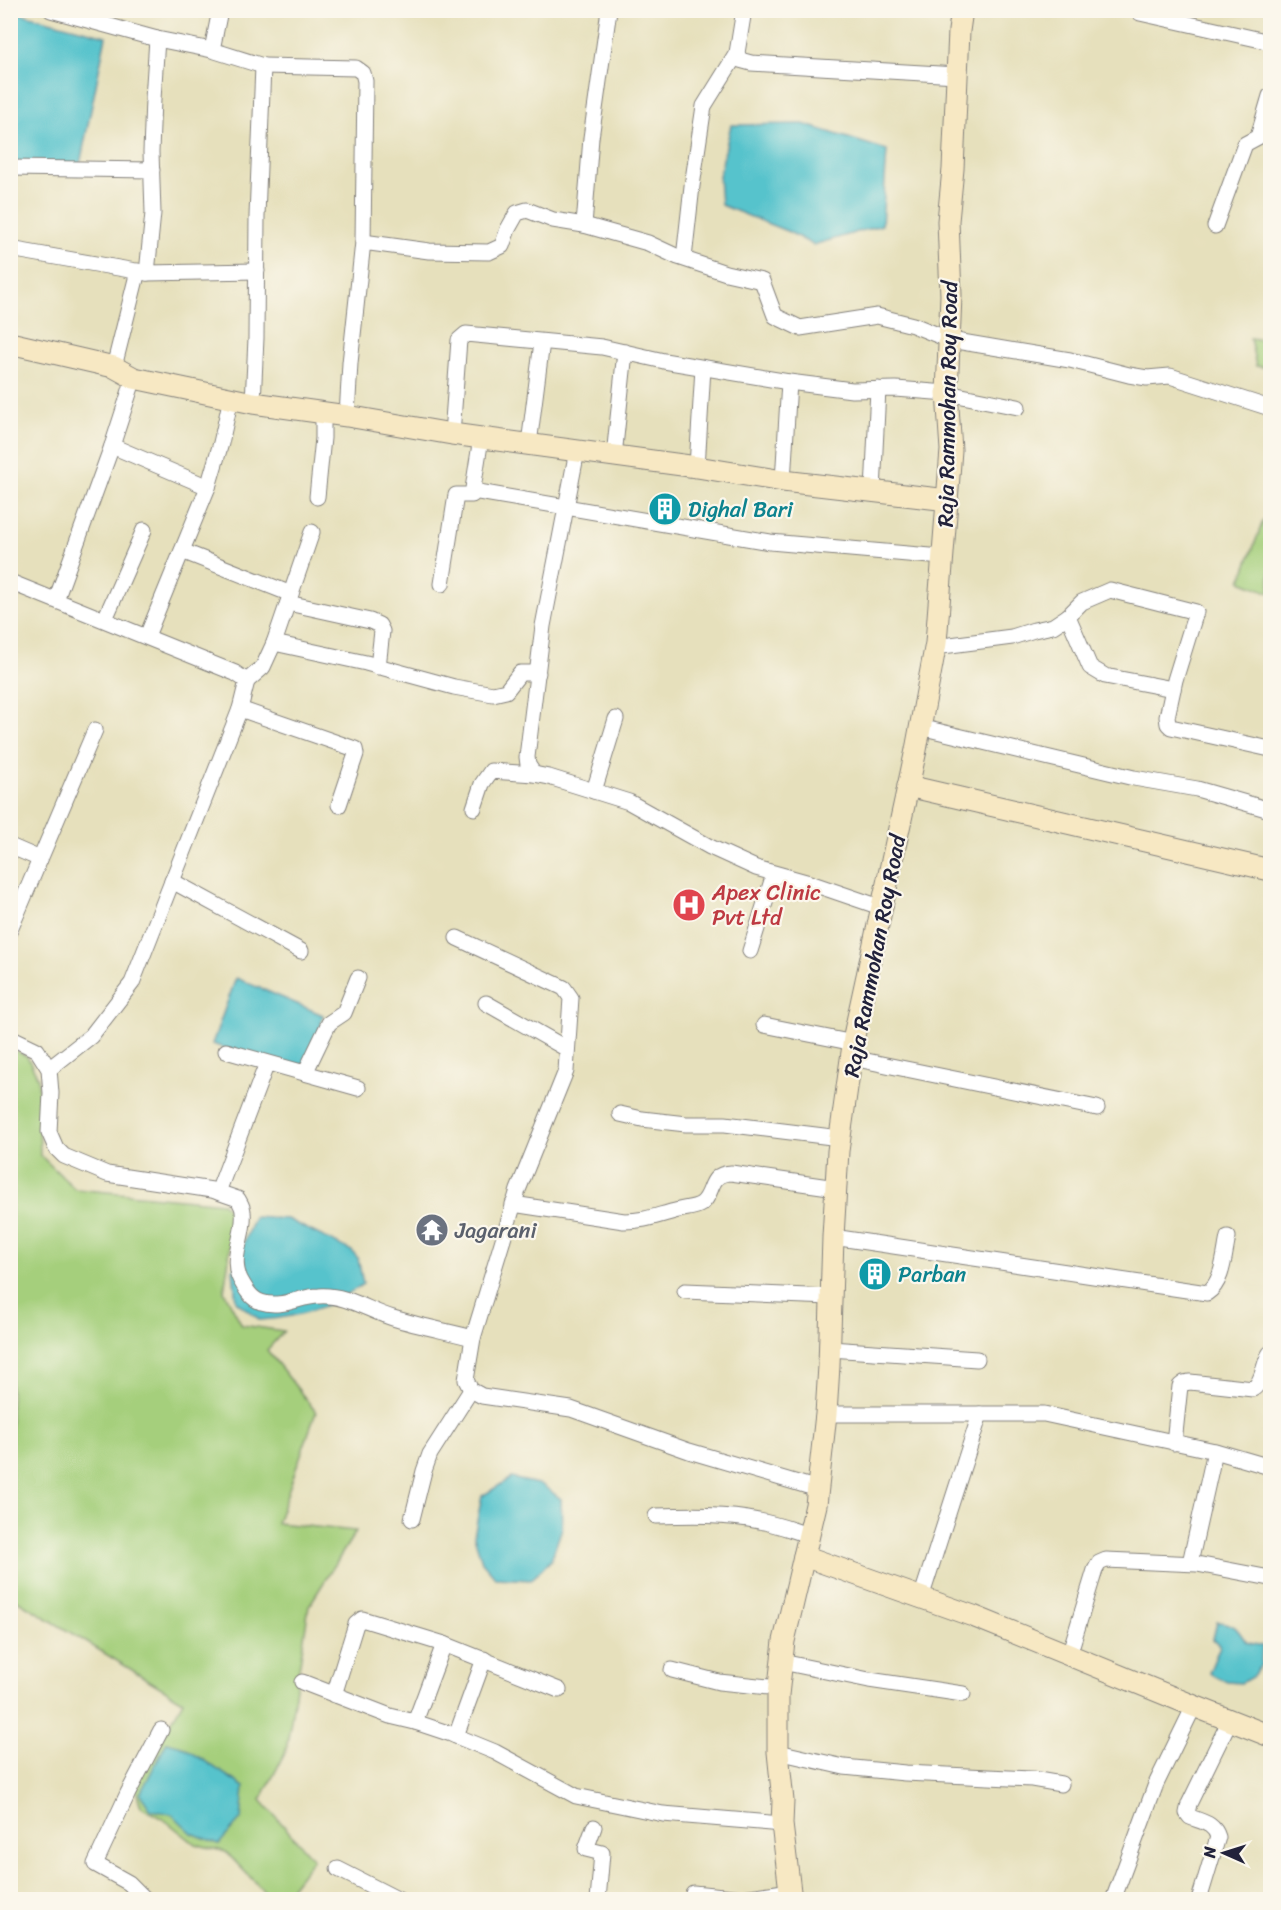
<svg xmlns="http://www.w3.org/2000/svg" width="1281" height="1910" font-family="Sriracha,sans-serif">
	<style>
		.green { fill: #a5cf7b; stroke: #64785b; stroke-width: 1.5 }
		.water { fill: #56c3cc; stroke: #3c7284; stroke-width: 1.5 }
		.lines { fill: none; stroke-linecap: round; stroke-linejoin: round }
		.street-casing { stroke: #84817c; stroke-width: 17 }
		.secondary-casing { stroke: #84817c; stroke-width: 23 }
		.street { stroke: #fff; stroke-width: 15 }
		.secondary { stroke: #f7e8c3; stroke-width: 21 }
		.labels { text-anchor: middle; stroke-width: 4.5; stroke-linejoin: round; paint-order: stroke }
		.street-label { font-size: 22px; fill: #22223b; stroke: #fbf7ec }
		.culture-label { font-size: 22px; fill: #0d838f; stroke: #fbf7ec; text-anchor: start }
		.health-label { font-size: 22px; fill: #be3a42; stroke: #fbf7ec; text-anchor: start }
		.worship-label { font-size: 22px; fill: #5b616d; stroke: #fbf7ec; text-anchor: start }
	</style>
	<rect width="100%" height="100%" fill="#fbf7ec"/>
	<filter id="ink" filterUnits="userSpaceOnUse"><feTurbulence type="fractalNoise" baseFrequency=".0167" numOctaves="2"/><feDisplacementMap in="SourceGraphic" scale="12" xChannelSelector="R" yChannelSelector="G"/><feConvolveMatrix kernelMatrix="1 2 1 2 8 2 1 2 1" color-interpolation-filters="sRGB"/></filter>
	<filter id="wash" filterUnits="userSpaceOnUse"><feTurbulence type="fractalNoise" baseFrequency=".008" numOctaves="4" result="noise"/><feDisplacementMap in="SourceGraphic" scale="24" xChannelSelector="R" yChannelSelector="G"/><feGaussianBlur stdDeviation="1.35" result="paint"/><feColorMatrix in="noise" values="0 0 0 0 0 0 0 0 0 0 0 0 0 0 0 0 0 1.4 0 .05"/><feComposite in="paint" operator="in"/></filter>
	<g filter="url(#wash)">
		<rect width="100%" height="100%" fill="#e6e0bc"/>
		<g class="green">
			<polygon points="1250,338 1270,341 1270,368 1256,366"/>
			<polygon points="1270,514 1270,593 1241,581 1263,521"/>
			<polygon points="11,1049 27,1056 38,1078 40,1155 75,1189 223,1203 232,1213 229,1258 224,1291 242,1325 284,1331 267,1350 316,1412 277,1523 356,1531 309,1606 286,1751 261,1800 313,1859 282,1899 271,1899 226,1852 195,1844 166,1821 141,1807 135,1787 183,1701 12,1597 11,1601"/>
		</g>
		<g class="water">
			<polygon points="11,11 106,36 78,174 11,165"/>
			<polygon points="803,124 887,150 882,225 813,245 789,232 721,205 719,176 731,125"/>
			<polygon points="236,978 323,1015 314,1059 298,1066 278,1065 212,1044"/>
			<path d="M254,1217L287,1219L352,1251L358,1258L363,1284C330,1307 300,1318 260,1320L236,1301L233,1270Z"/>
			<polygon points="511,1478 542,1485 561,1499 562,1528 551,1560 531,1580 496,1578 482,1562 474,1536 482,1496"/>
			<path d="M1217,1622C1235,1623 1237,1628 1246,1642L1262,1646L1261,1665L1252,1677L1241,1683L1227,1682L1209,1673L1220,1646L1213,1639Z"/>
			<polygon points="167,1742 182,1746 244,1787 241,1819 219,1844 192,1833 172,1814 151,1810 140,1794"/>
		</g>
	</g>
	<g filter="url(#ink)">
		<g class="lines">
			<defs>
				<g id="street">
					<polyline points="51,10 157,39 212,50"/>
					<polyline points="220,10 212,50 263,66 257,216 256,338 253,403"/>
					<polyline points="609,10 591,138 584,225 648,243 678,257 726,273 762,281 775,316 800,328 877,316 913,325 950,340 1070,360 1129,375 1147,378 1170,376 1270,408"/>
					<polyline points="744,10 737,53 740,60 751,63 957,75"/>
					<polyline points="1141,10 1140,13 1270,42"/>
					<polyline points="157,39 153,99 151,152 153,213 147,273 257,271"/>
					<polyline points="263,66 356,68 363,73 365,81 363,242"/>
					<polyline points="10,168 152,170"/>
					<polyline points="1215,226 1245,144 1258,137 1270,96"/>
					<polyline points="10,249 147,273"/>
					<polyline points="684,258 692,186 704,106 737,53"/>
					<polyline points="114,367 138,271"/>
					<polyline points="347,416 350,363 363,242 429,251 489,252 502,246 508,229 517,213 527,210 553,220 584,225"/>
					<polyline points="452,434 459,340 466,334 602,347 664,361 789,382 852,390 896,389 947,393 1018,407"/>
					<polyline points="529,444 542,342"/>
					<polyline points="112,446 208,487 147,636"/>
					<polyline points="577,451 543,626 527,757 528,765 534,774 549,777 629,802 710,847 756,868 813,884 883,908"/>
					<polyline points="614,456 625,352"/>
					<polyline points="697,467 703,368"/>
					<polyline points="783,481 789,382"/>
					<polyline points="208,487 221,443 231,398"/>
					<polyline points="473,491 770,542 942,557"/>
					<polyline points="873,491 878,389"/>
					<polyline points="317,497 323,438 323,413"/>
					<polyline points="182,551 291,594"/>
					<polyline points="10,582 235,673 247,681 240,709 132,983 91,1036 49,1069"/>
					<polyline points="442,584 456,495 472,495 481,438"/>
					<polyline points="56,600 112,446 134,378"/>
					<polyline points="288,603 370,621 379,625 382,631 378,667"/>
					<polyline points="1068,616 1090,667 1105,676 1173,689"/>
					<polyline points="105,619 144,530"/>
					<polyline points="274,643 366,663 454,687 493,694 506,691 520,673 538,673"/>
					<polyline points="935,647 1012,637 1034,630 1053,626 1068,616 1082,602 1110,590 1196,612 1175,680 1167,717 1168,724 1171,727 1270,749"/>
					<polyline points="247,681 263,667 274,643 312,532"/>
					<polyline points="240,709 355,749 356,754 339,805"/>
					<polyline points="920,727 1134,778 1197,789 1270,810"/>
					<polyline points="594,791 616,719"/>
					<polyline points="474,808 482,784 491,771 534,774"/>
					<polyline points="10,846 40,859"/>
					<polyline points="172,881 301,951"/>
					<polyline points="10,930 95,730"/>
					<polyline points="457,938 564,988 571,998 566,1071 518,1190 473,1338 466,1380 471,1390 482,1396 571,1409 689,1451 818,1489"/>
					<polyline points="750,951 774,874"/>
					<polyline points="486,1003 567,1049"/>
					<polyline points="764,1025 854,1043"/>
					<path d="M10,1037L37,1050L49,1069L51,1093L49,1132L56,1148L64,1156L107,1174L212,1190L238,1199C240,1203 243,1207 243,1212C246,1234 229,1257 240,1279C245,1288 251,1299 261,1302C282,1309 300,1296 319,1296C346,1294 369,1311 393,1318C419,1326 446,1331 473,1338"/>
					<polyline points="226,1051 358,1088"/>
					<polyline points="852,1058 1097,1108"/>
					<polyline points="305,1073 329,1023 344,1013 358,978"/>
					<polyline points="620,1114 642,1119 686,1124 725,1124 840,1138"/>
					<polyline points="218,1192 267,1063"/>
					<path d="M513,1204L624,1221C647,1221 657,1215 679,1210C686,1208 695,1208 701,1204C715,1194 707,1174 731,1173L836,1188"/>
					<path d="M833,1237L1207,1293C1223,1283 1224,1255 1228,1237"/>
					<polyline points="685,1291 831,1297"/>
					<polyline points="830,1349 977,1359"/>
					<polyline points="826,1414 1044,1414 1215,1451 1270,1467"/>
					<path d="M1174,1443L1180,1386L1184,1383L1190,1382L1253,1389C1264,1381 1263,1363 1270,1353"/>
					<path d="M656,1516C690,1515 725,1514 759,1521C776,1524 792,1530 809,1535"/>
					<polyline points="412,1519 424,1471 430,1454 471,1390"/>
					<polyline points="1190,1563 1215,1451"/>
					<polyline points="921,1598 980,1414"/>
					<polyline points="1069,1655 1095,1570 1099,1563 1106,1560 1197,1564 1270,1578"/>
					<polyline points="782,1662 869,1680 963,1694"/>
					<polyline points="672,1670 719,1682 779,1688"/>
					<polyline points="302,1682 390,1716 415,1722 451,1734 495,1752 576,1796 663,1814 782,1824"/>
					<polyline points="334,1695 356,1624 362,1619 444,1644"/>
					<polyline points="415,1722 444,1644 559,1690"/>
					<polyline points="456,1736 484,1659"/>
					<polyline points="778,1752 844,1767 905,1773 1032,1779 1061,1784"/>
					<polyline points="594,1827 586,1849 602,1853 598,1900"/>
					<polyline points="338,1869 399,1900"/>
					<polyline points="693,1893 743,1898 790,1891"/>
					<polyline points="146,1900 129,1883 95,1864 128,1793 161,1730"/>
					<polyline points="1113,1900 1156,1784 1194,1706"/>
					<path d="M1199,1900L1218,1837C1214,1823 1202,1822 1190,1817L1187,1813L1189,1804L1230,1720"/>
				</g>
				<g id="secondary">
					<polyline points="10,343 114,367 134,378 253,403 347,416 452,434 697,467 783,481 948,500"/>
					<polyline points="908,786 1270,870"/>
					<polyline points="804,1556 973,1616 1194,1706 1270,1736"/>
					<polyline points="791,1900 782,1824 783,1801 778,1752 778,1695 784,1641 816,1505 826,1414 829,1366 833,1237 838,1151 855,1031 916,750 936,643 951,450 947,393 951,295 948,221 953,169 959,31 962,10"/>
				</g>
			</defs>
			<use href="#street" class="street-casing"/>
			<use href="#secondary" class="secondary-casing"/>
			<use href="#street" class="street"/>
			<use href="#secondary" class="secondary"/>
		</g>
	</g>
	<defs>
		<symbol id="building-disc" viewBox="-11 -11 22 22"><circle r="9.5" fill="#0f9aa8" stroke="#fbf7ec"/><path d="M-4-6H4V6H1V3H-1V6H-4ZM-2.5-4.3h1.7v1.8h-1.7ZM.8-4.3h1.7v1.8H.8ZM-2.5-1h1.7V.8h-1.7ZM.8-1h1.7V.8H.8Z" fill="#fff"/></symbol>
		<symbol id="hospital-disc" viewBox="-11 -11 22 22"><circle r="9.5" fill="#e0444e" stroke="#fbf7ec"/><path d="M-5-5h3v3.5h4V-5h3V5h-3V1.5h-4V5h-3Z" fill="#fff"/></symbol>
		<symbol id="temple-disc" viewBox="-11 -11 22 22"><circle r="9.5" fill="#6b7280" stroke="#fbf7ec"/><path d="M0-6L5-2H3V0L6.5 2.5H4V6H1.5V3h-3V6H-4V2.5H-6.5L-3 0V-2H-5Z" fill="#fff"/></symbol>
	</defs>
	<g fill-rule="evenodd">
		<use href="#building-disc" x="646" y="490" width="38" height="38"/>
		<use href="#hospital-disc" x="670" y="886" width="38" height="38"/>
		<use href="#temple-disc" x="413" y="1211" width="38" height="38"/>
		<use href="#building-disc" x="856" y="1255" width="38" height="38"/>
	</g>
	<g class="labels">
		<g class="street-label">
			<text transform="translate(947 404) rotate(-89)" y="8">Raja Rammohan Roy Road</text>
			<text transform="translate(874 956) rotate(-79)" y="8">Raja Rammohan Roy Road</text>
		</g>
		<g class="culture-label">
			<text x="688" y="517">Dighal Bari</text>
			<text x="898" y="1282">Parban</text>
		</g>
		<g class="health-label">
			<text x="712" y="900">Apex Clinic<tspan x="712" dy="25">Pvt Ltd</tspan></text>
		</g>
		<g class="worship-label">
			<text x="455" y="1238">Jagarani</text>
		</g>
	</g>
	<rect width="1281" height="1910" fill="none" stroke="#fbf7ec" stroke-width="36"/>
	<g transform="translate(1224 1853) rotate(273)" stroke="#fbf7ec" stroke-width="4.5" paint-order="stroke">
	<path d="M0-4.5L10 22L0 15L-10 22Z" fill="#22223b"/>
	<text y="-9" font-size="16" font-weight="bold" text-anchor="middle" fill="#22223b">N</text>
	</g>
</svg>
